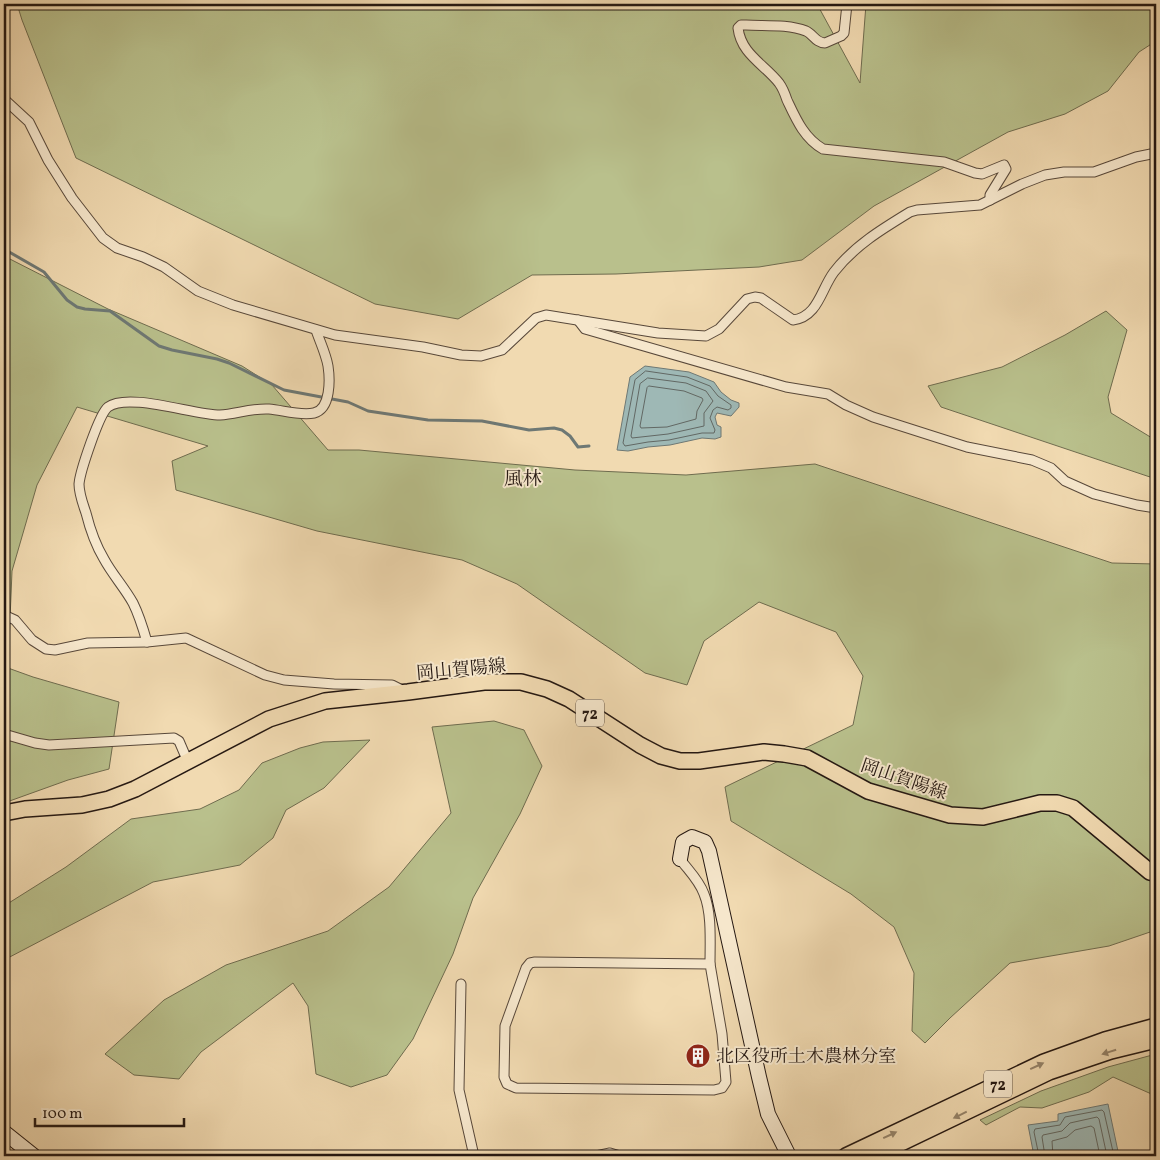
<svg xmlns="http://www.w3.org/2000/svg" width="1160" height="1160" font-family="Vollkorn,'Noto Serif JP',serif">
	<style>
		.green { fill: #b9c08c; stroke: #6f6c4f }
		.water { fill: #9eb8b5; stroke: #6e7874 }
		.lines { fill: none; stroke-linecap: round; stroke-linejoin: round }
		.shore { stroke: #626864; stroke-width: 1 }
		.stream { stroke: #6e7874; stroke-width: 3 }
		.street-casing { stroke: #58483a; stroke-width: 11 }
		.secondary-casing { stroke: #251812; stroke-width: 16 }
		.primary-casing { stroke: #251812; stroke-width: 18 }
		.street { stroke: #f6e7cc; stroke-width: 9 }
		.secondary { stroke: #f6e7cc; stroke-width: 14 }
		.primary { stroke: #f1dab1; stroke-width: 15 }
		.oneway { fill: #958369 }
		.labels { text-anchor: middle; stroke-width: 4; stroke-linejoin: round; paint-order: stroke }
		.shield { fill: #f6e7cc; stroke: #64564a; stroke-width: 1 }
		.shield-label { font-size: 16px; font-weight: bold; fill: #251812 }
		.street-label { font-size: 18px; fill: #251812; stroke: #f6e7cc }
		.poi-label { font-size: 18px; fill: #251812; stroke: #f6e7cc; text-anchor: start }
		.neighbourhood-label { font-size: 19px; fill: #251812; stroke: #f6e7cc }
	</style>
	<rect width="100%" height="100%" fill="#f1dab1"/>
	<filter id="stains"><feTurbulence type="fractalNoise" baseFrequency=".004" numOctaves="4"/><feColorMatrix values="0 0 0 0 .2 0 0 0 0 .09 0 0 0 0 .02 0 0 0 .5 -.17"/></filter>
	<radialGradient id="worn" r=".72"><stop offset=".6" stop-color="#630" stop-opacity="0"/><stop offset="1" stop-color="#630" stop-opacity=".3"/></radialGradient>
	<g class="green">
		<polygon points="17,4 817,4 860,83 866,4 1156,4 1156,41 1139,52 1108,91 1065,114 1008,132 874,206 802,260 759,267 616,274 532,275 458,319 375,304 76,158 22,20"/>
		<polygon points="4,256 108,309 242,366 272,385 328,450 359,450 575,470 686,475 815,464 1112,563 1156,564 1156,930 1109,946 1010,963 950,1018 925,1043 912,1031 914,973 894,927 851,894 731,821 725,787 853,725 863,676 836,632 759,602 704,641 687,685 645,673 517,584 462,560 317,531 176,490 172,461 208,446 77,407 37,485 12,571 8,668 33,677 119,702 109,769 68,780 4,803"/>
		<polygon points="1106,311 1127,330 1108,397 1111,413 1152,438 1156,436 1156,479 941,407 928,386 1002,367 1065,335"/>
		<polygon points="494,721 524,730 542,766 520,814 473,898 453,954 413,1039 387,1075 351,1087 316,1074 308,1006 293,983 201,1052 179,1079 134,1075 105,1054 164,1000 226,965 328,931 389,887 451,813 432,727"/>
		<polygon points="370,740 324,788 286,810 273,838 240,865 153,882 4,960 4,906 66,867 131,819 200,809 239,790 262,763 300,748 323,742"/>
		<polygon points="1156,1054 1156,1096 1113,1077 1089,1092 1042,1108 1020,1107 986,1125 980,1120 1041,1091 1108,1067"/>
	</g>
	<g class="water">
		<polygon points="645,366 689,372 714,382 721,392 731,400 739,403 739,407 731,416 717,413 715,417 717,425 721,427 721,437 715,439 702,438 670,445 648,447 628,451 617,450 630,377"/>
		<polygon points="1108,1104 1119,1156 1034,1156 1028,1125 1058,1121 1058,1114"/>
	</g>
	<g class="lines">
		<g class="shore">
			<polygon points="646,371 687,377 710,386 718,396 731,405 731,408 728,410 717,407 713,410 710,418 715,430 714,433 702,433 669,440 648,442 625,446 623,443 635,380"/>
			<polygon points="648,378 686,383 706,391 713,401 704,413 704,426 668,434 632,438 631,436 640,384"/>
			<polygon points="649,386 684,391 702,398 703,400 697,411 696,419 667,427 641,428 640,426 647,388"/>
			<polyline points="1039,1156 1034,1132 1035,1129 1060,1125 1065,1117 1102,1110 1104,1112 1114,1156"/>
			<polyline points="1045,1156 1042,1137 1043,1135 1062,1131 1070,1123 1097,1117 1099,1119 1107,1156"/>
			<polyline points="1053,1156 1052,1141 1067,1137 1075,1130 1091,1126 1094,1128 1100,1156"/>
		</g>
		<polyline class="stream" points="4,249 44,272 67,300 77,307 85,309 110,311 159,346 172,350 217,359 229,363 284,390 348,402 368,411 428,420 482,421 529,430 554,428 562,430 570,436 578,447 589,446"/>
		<defs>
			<g id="street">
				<path d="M847,4L844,33L841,36L825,43C816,43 813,34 806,31C788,24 765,26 746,25H741L738,28C741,54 764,64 779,83C782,87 785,94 787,100C796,119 804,138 823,149L944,162L975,173L982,174L1004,165L1006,169L990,195V200"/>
				<path d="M4,99L29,122L48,160L72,198L103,238L117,248L143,257L164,267L198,291L233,305L335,335L423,347L461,355L481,356L502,350L536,318L546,315L658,333L706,336L719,329L747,299L755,297L761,298L793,320C818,317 821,289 834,272C854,246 882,229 910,212L917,210L980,205L1022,184L1045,175L1064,172H1094L1136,157L1156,153"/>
				<polyline points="578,320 585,329 786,387 828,394 846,405 873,417 967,447 1032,460 1051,468 1065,481 1094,494 1137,505 1156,508"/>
				<polyline points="4,615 15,620 32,640 46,649 55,650 88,643 147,642 186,638 265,675 284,680 334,684 392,685 404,691"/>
				<path d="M147,642C143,628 139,615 133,603C124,587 112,574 104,559C95,544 90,529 86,513C83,504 79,494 79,484C80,472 99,414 108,407C128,392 194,415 220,415C236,414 252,408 269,409C282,410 300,416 314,413C331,409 330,379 328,366C326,354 320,342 316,330"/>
				<polyline points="4,734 35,743 49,745 174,738 179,741 188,762"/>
				<path d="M680,859C688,870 699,880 704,894C712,913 710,943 710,964"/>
				<polygon points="535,962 710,964 722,1034 726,1082 722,1088 714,1090 516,1088 507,1084 504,1077 505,1026 526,968 530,963"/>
				<polyline points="461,984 459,1090 474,1156"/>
				<polyline points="596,1156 610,1153 620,1156"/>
			</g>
			<g id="secondary">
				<polyline points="680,859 683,842 692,837 705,842 709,851 759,1077 768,1114 789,1156"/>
				<polyline points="4,1132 34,1156"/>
			</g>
			<g id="primary">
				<polyline points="4,813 25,809 82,805 109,799 135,789 269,719 325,701 408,692 484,682 521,682 547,689 569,699 640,745 661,756 680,761 699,761 764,752 784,754 807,758 868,791 950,815 983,817 1040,803 1057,803 1073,808 1138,862 1150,872 1156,873"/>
				<polyline points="846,1156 1044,1062 1105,1040 1156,1026"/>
				<polyline points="874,1156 1049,1072 1111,1051 1156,1040"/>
			</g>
		</defs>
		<use href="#street" class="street-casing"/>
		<use href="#secondary" class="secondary-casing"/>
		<use href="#primary" class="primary-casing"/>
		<use href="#street" class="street"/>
		<use href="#secondary" class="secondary"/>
		<use href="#primary" class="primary"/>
	</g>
	<defs><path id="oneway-solid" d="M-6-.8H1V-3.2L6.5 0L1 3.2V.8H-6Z" transform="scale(1.25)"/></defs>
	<g class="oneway">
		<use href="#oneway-solid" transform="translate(1109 1052) rotate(163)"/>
		<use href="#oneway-solid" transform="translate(1037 1066) rotate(-25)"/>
		<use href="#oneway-solid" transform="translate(960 1115) rotate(154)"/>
		<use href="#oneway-solid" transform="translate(890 1135) rotate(-25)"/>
	</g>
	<defs>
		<symbol id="building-disc" viewBox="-11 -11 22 22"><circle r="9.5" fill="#8f2418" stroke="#f6e7cc"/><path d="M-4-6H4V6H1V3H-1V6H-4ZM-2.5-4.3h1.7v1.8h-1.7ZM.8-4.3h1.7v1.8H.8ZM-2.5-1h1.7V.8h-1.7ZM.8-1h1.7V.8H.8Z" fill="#fff"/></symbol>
	</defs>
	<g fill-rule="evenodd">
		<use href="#building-disc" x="684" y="1042" width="28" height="28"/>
	</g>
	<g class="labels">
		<g class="shield">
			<rect x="576" y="699.5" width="28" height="27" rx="4"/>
			<rect x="984" y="1070.5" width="28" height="27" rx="4"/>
		</g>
		<g class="shield-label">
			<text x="590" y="719">72</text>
			<text x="998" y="1090">72</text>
		</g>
		<g class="street-label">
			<text transform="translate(461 669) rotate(-5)" y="6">岡山賀陽線</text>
			<text transform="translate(904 779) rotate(19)" y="6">岡山賀陽線</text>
		</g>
		<g class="poi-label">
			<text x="716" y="1062">北区役所土木農林分室</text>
		</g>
		<g class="neighbourhood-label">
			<text x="523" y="485">風林</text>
		</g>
	</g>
	<rect width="1160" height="1160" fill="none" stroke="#f1dab1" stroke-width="20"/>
	<rect x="5" y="5" width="1150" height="1150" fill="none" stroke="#251812" stroke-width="2.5"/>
	<rect x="10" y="10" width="1140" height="1140" fill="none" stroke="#251812"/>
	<path d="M35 1118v8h149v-8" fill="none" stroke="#251812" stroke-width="2.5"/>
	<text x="42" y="1118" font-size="15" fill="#251812" stroke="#f6e7cc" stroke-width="4" paint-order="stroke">100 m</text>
	<rect width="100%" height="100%" filter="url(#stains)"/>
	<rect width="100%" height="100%" fill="url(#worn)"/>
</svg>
